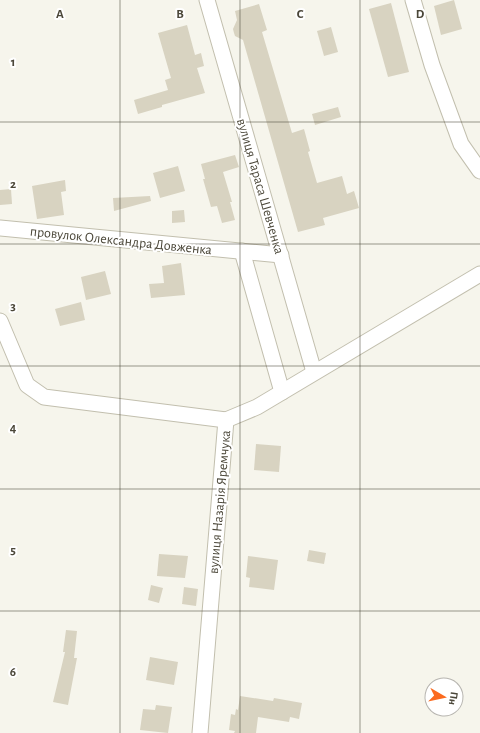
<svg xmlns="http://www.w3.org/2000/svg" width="480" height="733" font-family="'Alegreya Sans',sans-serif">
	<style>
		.building { fill: #d8d3c1 }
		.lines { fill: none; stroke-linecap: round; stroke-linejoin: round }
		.minor-casing { stroke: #c2bfae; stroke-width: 17 }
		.minor { stroke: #fff; stroke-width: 15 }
		.grid { fill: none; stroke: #4b4739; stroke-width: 1; stroke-opacity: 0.55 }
		.labels { text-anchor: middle; stroke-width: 4; stroke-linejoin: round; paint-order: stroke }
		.street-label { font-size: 14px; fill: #4b4739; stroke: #fff }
		.grid-label { font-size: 13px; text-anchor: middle; font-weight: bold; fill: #4b4739; stroke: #fff; stroke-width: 4; stroke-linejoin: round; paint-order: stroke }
	</style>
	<rect width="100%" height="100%" fill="#f6f5ec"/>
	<g class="building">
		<polygon points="454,0 462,29 441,35 434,6"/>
		<polygon points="391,3 409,72 388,77 369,9"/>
		<polygon points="259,4 267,30 262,32 292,133 304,129 310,151 308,152 317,183 342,176 347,194 354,191 359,208 323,218 325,225 298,232 243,40 235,36 234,33 233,29 237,20 235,11"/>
		<polygon points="187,25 195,55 201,53 204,66 197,68 205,93 162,105 162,107 138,114 134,100 168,90 165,80 171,78 158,33"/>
		<polygon points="331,27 338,52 324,56 317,31"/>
		<polygon points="338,107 341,117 315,125 312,114"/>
		<polygon points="235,155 239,167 223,172 232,202 230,202 235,220 222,223 217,206 211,207 203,179 205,179 201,164"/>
		<polygon points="178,166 185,191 160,198 153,173"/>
		<polygon points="65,180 66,191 61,192 64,215 37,219 32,186"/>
		<polygon points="11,189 12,204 0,205 0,190"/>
		<polygon points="150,196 151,201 114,211 113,198"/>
		<polygon points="184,210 185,222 172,223 172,211"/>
		<polygon points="181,263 185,295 151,298 149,284 164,283 162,266"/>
		<polygon points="105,271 111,294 86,300 81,277"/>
		<polygon points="81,302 85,320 60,326 55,309"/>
		<polygon points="256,444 281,446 279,472 254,470"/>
		<polygon points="309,550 326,553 324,564 307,561"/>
		<polygon points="159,554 188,556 185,578 157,576"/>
		<polygon points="248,556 278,560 274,590 249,587 250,578 246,577"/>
		<polygon points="151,585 163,588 159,603 148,600"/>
		<polygon points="184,587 198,589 196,606 182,604"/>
		<polygon points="66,630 77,631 74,658 77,658 68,705 53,702 65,652 63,652"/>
		<polygon points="150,657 178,662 174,685 146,680"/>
		<polygon points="240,696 273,701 274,698 302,703 299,719 290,717 289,722 258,717 256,733 234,733 235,731 229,730 231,714 235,715 236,709 238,710"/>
		<polygon points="156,705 172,707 168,733 140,730 143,709 155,710"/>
	</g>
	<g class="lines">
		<defs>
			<g id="minor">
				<polyline points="207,0 314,372"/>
				<polyline points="413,0 432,65 461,144 480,171"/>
				<polyline points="0,228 281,255"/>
				<polyline points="242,251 282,392"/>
				<polyline points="0,321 27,385 44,397 226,420"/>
				<polyline points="200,733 226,420 257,407 480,274"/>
			</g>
		</defs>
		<use href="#minor" class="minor-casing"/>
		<use href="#minor" class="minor"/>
	</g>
	<path class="grid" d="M120,0V733M240,0V733M360,0V733M0,122H480M0,244H480M0,366H480M0,489H480M0,611H480"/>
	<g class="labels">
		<g class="street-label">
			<text transform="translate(261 186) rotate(74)" y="5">вулиця Тараса Шевченка</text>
			<text transform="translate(121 240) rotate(6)" y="5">провулок Олександра Довженка</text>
			<text transform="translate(219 502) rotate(-85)" y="5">вулиця Назарія Яремчука</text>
		</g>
	</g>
	<g class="grid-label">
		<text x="60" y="18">A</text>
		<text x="180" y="18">B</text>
		<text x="300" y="18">C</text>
		<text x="420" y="18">D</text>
		<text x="13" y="66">1</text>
		<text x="13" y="188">2</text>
		<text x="13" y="310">3</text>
		<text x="13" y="432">4</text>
		<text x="13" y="554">5</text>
		<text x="13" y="676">6</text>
	</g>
	<g transform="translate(444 697) rotate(99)"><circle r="19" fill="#ffffff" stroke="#b7b5b0"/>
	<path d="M0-3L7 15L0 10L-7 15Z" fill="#fb6a1e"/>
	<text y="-6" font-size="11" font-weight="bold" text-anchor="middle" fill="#4b4739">Пн</text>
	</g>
</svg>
